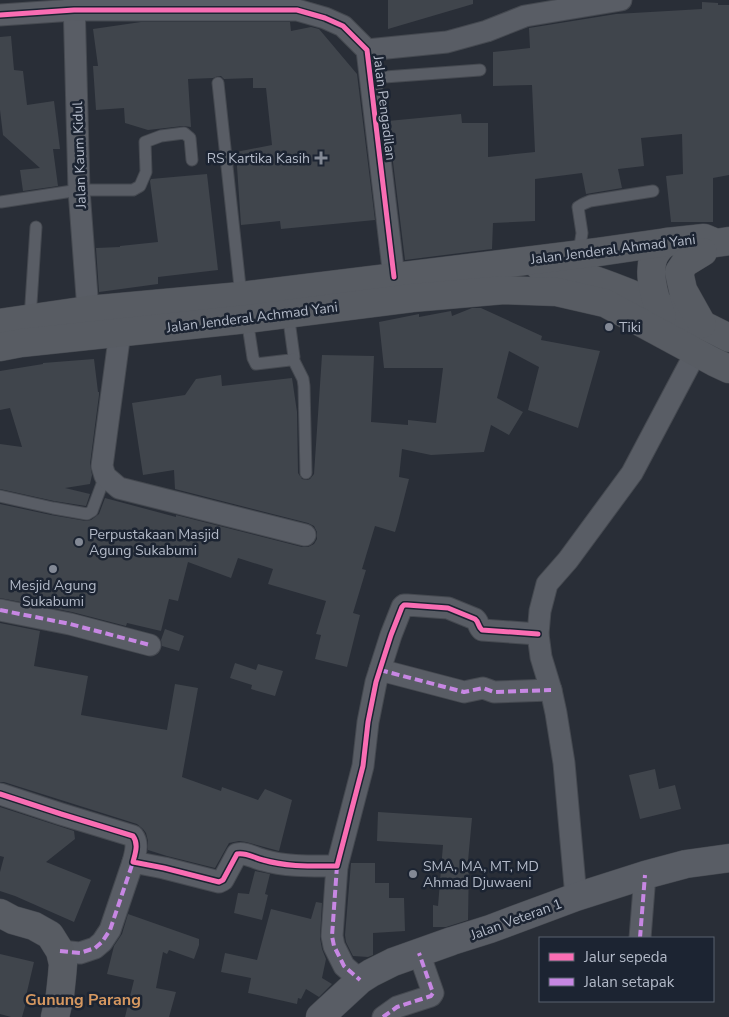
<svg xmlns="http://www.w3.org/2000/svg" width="729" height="1017" font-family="'Nunito Sans',sans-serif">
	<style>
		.building { fill: #40454c }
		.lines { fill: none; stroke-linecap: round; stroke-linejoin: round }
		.service-casing { stroke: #454950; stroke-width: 13 }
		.minor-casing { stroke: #454950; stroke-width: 23 }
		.tertiary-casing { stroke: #454950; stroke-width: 29 }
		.secondary-casing { stroke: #454950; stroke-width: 29 }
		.service { stroke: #595d65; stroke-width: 11 }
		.minor { stroke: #595d65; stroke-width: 21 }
		.tertiary { stroke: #595d65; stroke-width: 28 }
		.secondary { stroke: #585c63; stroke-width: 28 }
		.quiet { stroke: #c787e3; stroke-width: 4; stroke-dasharray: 8 4; stroke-linecap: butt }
		.cycleway-casing { stroke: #1c2432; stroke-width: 8 }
		.cycleway { stroke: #f96db3; stroke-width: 5 }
		.poi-dot { fill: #838995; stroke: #1c2432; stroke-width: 2 }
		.labels { text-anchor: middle; stroke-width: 5; stroke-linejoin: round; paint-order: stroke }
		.street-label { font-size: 14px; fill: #b3bac8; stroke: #1c2432 }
		.poi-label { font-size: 14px; fill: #b3bac8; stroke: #1c2432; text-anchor: start }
		.quarter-label { font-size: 16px; font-weight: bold; fill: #d69860; stroke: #1c2432 }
	</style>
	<rect width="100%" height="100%" fill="#292e37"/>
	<g class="building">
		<polygon points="388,0 473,0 473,4 388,29"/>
		<polygon points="702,2 718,3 718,5 729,5 729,175 713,178 713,222 671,222 666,176 683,174 682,134 641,138 644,166 618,169 622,188 586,194 582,173 535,179 535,221 493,223 492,249 405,260 388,121 461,114 462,123 488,123 488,157 535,152 532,85 493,86 493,52 530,48 529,28 616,14 702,9"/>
		<polygon points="141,22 290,22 291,31 311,27 319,29 357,74 375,220 281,229 280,221 241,225 236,152 272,145 266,88 253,88 253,78 224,79 221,76 218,76 213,78 188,79 191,127 183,126 148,130 125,123 124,108 96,110 93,66 98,66 93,29"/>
		<polygon points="11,36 14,70 23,71 27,105 54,101 60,149 53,149 58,186 23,191 20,170 40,168 3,135 0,110 0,37"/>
		<polygon points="207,174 218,270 158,277 158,284 99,292 96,248 120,247 120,246 158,242 150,181 151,179"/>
		<polygon points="472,308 481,308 542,336 541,340 600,351 578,428 528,410 539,367 509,351 497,398 523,412 509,435 491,425 484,452 431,455 402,449 399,477 409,479 398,522 395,532 375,526 362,569 366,570 353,613 360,615 347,667 315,659 321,635 316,634 326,601 268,584 273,569 238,558 231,578 188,562 178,601 169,599 161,631 127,623 126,626 72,612 0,598 0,504 51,515 86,521 91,520 99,514 105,498 176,517 176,515 302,547 308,547 314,544 317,539 317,532 314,526 308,523 175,489 174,470 143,475 132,403 185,395 196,379 221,375 222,386 292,378 297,412 298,473 302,479 307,480 310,479 314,474 322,355 374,356 371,422 408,425 408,420 436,423 443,368 384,368 379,322 419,314 419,317 451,311 452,316"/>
		<polygon points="94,359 98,392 99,392 99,395 90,464 92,475 90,484 65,488 90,494 86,506 54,501 0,489 0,444 22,447 10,408 0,410 0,371 43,364 43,363"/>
		<polygon points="0,623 40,631 34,666 88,676 81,715 167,730 175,684 198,688 182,777 221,791 222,787 258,800 265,789 292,800 279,851 246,842 239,841 229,843 215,868 167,856 148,850 148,841 146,833 143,829 137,824 4,782 0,782"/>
		<polygon points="165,629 184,636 179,651 162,646 161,640"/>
		<polygon points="235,663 256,670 258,664 283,671 275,696 251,689 252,685 230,678"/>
		<polygon points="655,769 659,789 675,785 681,809 640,819 629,775"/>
		<polygon points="0,807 74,831 75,839 46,862 91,880 74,922 15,896 0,891 0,872 4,857 0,856"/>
		<polygon points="378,812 472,818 468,861 469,861 468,920 446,927 433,927 433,905 438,906 443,845 377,841"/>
		<polygon points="351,863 375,863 375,883 389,883 389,898 404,898 405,931 373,933 373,955 368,957 353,956 346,942 345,935"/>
		<polygon points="255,871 270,874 265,894 268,895 262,920 234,913 238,893 249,894"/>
		<polygon points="316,902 322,903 320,938 322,949 326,959 322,978 332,984 319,997 306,989 301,999 298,998 297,1004 248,993 251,978 221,972 225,953 257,960 271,909 311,919"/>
		<polygon points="128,914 199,939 199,945 194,959 169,950 167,954 163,952 156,988 176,992 169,1017 125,1017 134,980 107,974 114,946 122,934"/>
		<polygon points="0,954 34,962 26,996 28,996 22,1017 11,1017 0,1014"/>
	</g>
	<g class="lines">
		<defs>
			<g id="service">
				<polyline points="371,78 480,70"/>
				<polyline points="218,83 241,296"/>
				<polyline points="1,202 79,190 133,190 140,186 146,172 145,142 161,136 184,133 190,138 192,160"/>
				<polyline points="576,253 580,246 582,233 578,207 583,204 590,201 653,191"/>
				<polyline points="30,319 36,227"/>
				<polyline points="247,319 253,358 256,364 290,360 293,359 294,357 288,313"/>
				<polyline points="293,359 303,379 304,386 306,473"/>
				<polyline points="0,496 53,508 87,514 92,511 105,476"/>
			</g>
			<g id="minor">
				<polyline points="74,0 79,190 88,310"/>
				<polyline points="0,15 74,10 297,10 325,18 343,26 367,50 394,277"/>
				<polyline points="367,50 447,42 487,31 525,16 621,0"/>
				<polyline points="120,332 102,466 105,476 119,488 305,535"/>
				<polyline points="0,610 70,624 150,645"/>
				<polyline points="380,670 464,692 483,688 494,692 551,690"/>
				<path d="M0,794L61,814L133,836C139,844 135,854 133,862L164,868L219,882L223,880L237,854C246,852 254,858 263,860C287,867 312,866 337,866L363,766L368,722L376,682L391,635L402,607L404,605H407L448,608L475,619C479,622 478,627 482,630L538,634"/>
				<polyline points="337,866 332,936 334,946 344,966 360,980"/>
				<polyline points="576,897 564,763 556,713 551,690 541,657 538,634 540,611 547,584 568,560 632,473 696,352"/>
				<polyline points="640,938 645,875"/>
				<polyline points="60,951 80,953 95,948 102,942 110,930 133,862"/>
				<polyline points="383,1017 397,1007 431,996 433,993 419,953"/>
			</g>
			<polyline id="tertiary" points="320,1017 360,980 371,973 393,962 452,941 490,929 576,897 645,875 686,864 729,858"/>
			<g id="secondary">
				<path d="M540,267C571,271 596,280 624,291C660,305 695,320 729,338"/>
				<path d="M662,317C655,299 644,266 658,250C660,247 664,244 667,242"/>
				<polyline points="0,323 88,310 241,296 598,252 667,242 704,238 716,243 729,241"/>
				<polyline points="702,324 683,290 679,272 685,263 703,252"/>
				<polyline points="0,347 21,343 247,319 412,298 504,290 557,292 605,303 714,362 729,369"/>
				<polyline points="0,913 13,920 34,926 50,935 60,951 63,964 62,976 60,995 55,1017"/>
			</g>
		</defs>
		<use href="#service" class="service-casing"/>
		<use href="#minor" class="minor-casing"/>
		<use href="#tertiary" class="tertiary-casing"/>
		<use href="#secondary" class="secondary-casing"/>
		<use href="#service" class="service"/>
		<use href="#minor" class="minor"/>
		<use href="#tertiary" class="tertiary"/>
		<use href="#secondary" class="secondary"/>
		<g class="quiet">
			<polyline points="0,610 70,624 150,645"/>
			<polyline points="380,670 464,692 483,688 494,692 551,690"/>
			<polyline points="337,866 332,936 334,946 344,966 360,980"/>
			<polyline points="640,938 645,875"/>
			<polyline points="60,951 80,953 95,948 102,942 110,930 133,862"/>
			<polyline points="383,1017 397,1007 431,996 433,993 419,953"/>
		</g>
		<defs>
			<g id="cycleway">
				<polyline points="0,15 74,10 297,10 325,18 343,26 367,50 394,277"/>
				<path d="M0,794L61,814L133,836C139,844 135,854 133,862L164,868L219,882L223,880L237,854C246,852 254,858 263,860C287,867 312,866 337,866L363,766L368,722L376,682L391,635L402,607L404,605H407L448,608L475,619C479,622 478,627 482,630L538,634"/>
			</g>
		</defs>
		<use href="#cycleway" class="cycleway-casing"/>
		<use href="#cycleway" class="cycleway"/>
	</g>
	<g class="poi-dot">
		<path d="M318.5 150.5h5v5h5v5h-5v5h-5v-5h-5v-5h5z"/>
		<circle cx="609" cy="327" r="5"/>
		<circle cx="79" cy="542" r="5"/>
		<circle cx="53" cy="569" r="5"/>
		<circle cx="413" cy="874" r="5"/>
	</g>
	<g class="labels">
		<g class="street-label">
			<text transform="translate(385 108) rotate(83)" y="5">Jalan Pengadilan</text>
			<text transform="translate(79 155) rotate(-92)" y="5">Jalan Kaum Kidul</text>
			<text transform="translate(613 249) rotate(-7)" y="5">Jalan Jenderal Ahmad Yani</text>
			<text transform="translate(252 317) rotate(-7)" y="5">Jalan Jenderal Achmad Yani</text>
			<text transform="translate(516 919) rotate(-20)" y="5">Jalan Veteran 1</text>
		</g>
		<g class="poi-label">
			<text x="310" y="163" text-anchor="end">RS Kartika Kasih</text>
			<text x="619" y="332">Tiki</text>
			<text x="89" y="539">Perpustakaan Masjid<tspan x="89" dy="16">Agung Sukabumi</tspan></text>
			<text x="53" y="590" text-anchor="middle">Mesjid Agung<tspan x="53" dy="16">Sukabumi</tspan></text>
			<text x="423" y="871">SMA, MA, MT, MD<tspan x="423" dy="16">Ahmad Djuwaeni</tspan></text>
		</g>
		<g class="quarter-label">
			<text x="83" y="1005">Gunung Parang</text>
		</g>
	</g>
	<rect x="539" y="937" width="175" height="65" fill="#1c2432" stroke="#58606e"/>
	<rect x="549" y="953" width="25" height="8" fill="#f96db3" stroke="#58606e"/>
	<text x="584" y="962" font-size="15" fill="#b3bac8">Jalur sepeda</text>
	<rect x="549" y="978" width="25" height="8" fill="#c787e3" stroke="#58606e"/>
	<text x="584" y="987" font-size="15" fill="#b3bac8">Jalan setapak</text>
</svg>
